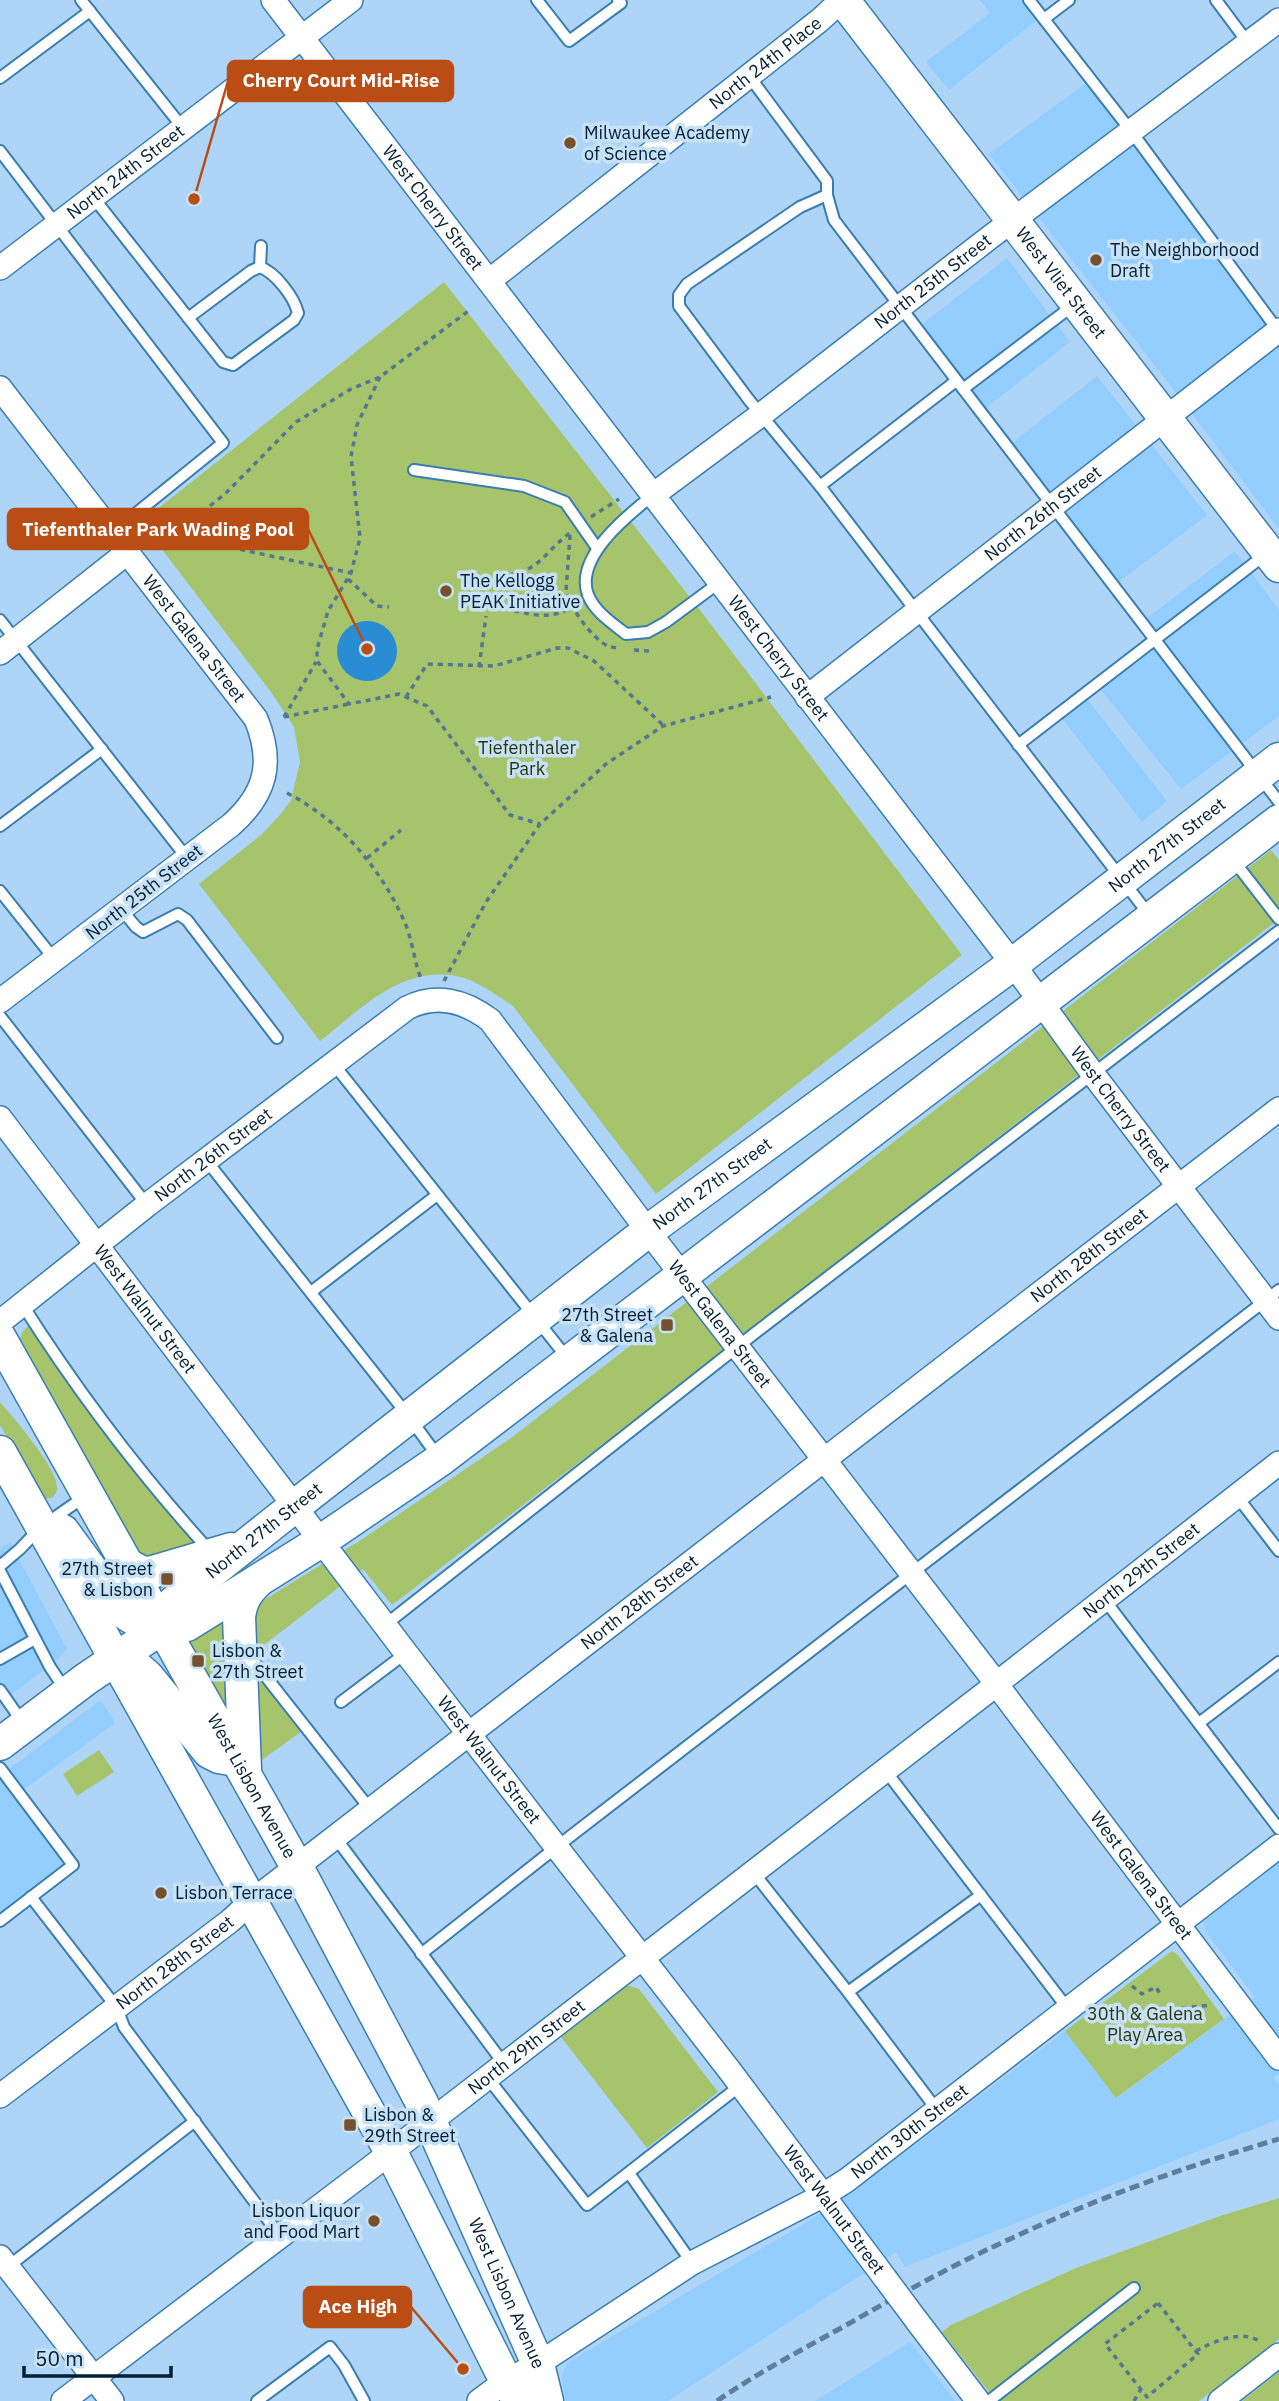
<svg xmlns="http://www.w3.org/2000/svg" width="1279" height="2401" font-family="'IBM Plex Sans',sans-serif">
	<style>
		.built { fill: #93ceff }
		.green { fill: #a6c46b }
		.water { fill: #2a8dd3 }
		.lines { fill: none; stroke-linecap: round; stroke-linejoin: round }
		.lane-casing { stroke: #3a7db0; stroke-width: 14 }
		.street-casing { stroke: #3a7db0; stroke-width: 26 }
		.secondary-casing { stroke: #3a7db0; stroke-width: 35 }
		.path { stroke: #557792; stroke-width: 3.5; stroke-dasharray: 5 5; stroke-linecap: butt }
		.lane { stroke: #fff; stroke-width: 10 }
		.street { stroke: #fff; stroke-width: 23 }
		.secondary { stroke: #fff; stroke-width: 32 }
		.rail { stroke: #5d7f9b; stroke-width: 5; stroke-dasharray: 10 5; stroke-linecap: butt }
		.street-bridge-casing { stroke: #3a7db0; stroke-width: 26; stroke-linecap: butt }
		.street-bridge { stroke: #fff; stroke-width: 23 }
		.poi-dot { fill: #76512c; stroke: #c7e1f7; stroke-width: 2.5 }
		.labels { text-anchor: middle; stroke-width: 7; stroke-linejoin: round; paint-order: stroke }
		.street-label { font-size: 18px; fill: #031f34; stroke: #c7e1f7 }
		.poi-label { font-size: 18px; fill: #031f34; stroke: #c7e1f7; text-anchor: start }
		.park-label { font-size: 18px; fill: #283509; stroke: #c7e1f7 }
		.leader { fill: none; stroke: #ba4d14; stroke-width: 2.5 }
		.callout-dot { fill: #ba4d14; stroke: #c7e1f7; stroke-width: 2.5 }
		.callout { fill: #ba4d14; stroke: #ba4d14; stroke-width: 2.5 }
		.callout-label { font-size: 19px; text-anchor: middle; font-weight: bold; fill: #fff }
	</style>
	<rect width="100%" height="100%" fill="#aed5f7"/>
	<g class="built">
		<polygon points="980,0 1022,0 1037,20 949,90 926,62 990,13"/>
		<polygon points="1086,83 1279,341 1279,529 1171,386 989,154"/>
		<polygon points="1007,258 1070,342 985,409 921,325"/>
		<polygon points="1097,376 1207,515 1119,582 1012,443"/>
		<polygon points="1235,551 1279,610 1279,716 1181,789 1101,690 1164,642 1147,618"/>
		<polygon points="1087,699 1167,801 1142,822 1062,718"/>
		<polygon points="10,1542 67,1649 59,1658 0,1703 0,1548"/>
		<polygon points="99,1701 102,1702 115,1723 15,1796 67,1863 0,1913 0,1776"/>
		<polygon points="1279,1860 1279,2075 1273,2077 1279,2085 1279,2119 905,2267 896,2252 668,2401 566,2401 561,2378 567,2363 807,2222 854,2191 1065,2031 1117,2098 1255,1997 1208,1935 1203,1922 1209,1914"/>
		<polygon points="910,2342 955,2401 815,2401"/>
	</g>
	<g class="green">
		<path d="M444,282L703,614L962,955L656,1194L513,1006C496,995 477,980 456,976C400,966 360,1010 320,1041L199,884L261,835L280,815L291,800L300,762L294,727L271,692L141,522Z"/>
		<polygon points="1271,850 1279,860 1279,919 612,1437 392,1605 363,1569 256,1651 251,1611 264,1600 361,1540 511,1438"/>
		<polygon points="28,1326 100,1425 192,1537 196,1546 155,1561 140,1557 19,1342 22,1332"/>
		<path d="M0,1402C13,1417 58,1469 57,1487C57,1492 56,1493 53,1497L46,1499L37,1492L0,1425Z"/>
		<polygon points="222,1620 228,1714 189,1644 191,1640"/>
		<polygon points="255,1670 302,1731 255,1765"/>
		<polygon points="99,1750 114,1772 77,1796 63,1774"/>
		<polygon points="1172,1951 1178,1955 1224,2019 1116,2098 1065,2031"/>
		<polygon points="627,1985 639,1989 718,2092 647,2148 561,2037"/>
		<polygon points="1279,2198 1279,2339 1199,2401 996,2401 942,2332 951,2325 1076,2268 1223,2215"/>
		<polygon points="1279,2372 1279,2401 1242,2401"/>
	</g>
	<circle class="water" cx="367" cy="651" r="30"/>
	<g class="lines">
		<defs>
			<g id="lane">
				<polyline points="81,0 183,128"/>
				<polyline points="537,0 569,41 621,3 618,0"/>
				<polyline points="1029,0 1131,131 1279,332"/>
				<polyline points="1216,0 1248,43"/>
				<polyline points="1044,19 1069,0"/>
				<polyline points="749,76 827,181 827,195 834,220 1279,802"/>
				<polyline points="0,78 90,11"/>
				<polyline points="0,151 223,443 113,532"/>
				<path d="M93,197L223,362L233,365L294,320L298,313C294,297 276,273 260,267L251,271L188,318"/>
				<polyline points="260,267 261,246"/>
				<polyline points="956,381 820,486 1150,916"/>
				<polyline points="963,389 1075,304"/>
				<polyline points="414,470 524,486 565,502 597,548"/>
				<polyline points="820,486 749,400 679,306 679,295 687,284 800,207 827,195"/>
				<path d="M653,495C628,515 574,557 588,595C595,612 612,623 626,634L648,632L666,622L720,582"/>
				<polyline points="0,620 187,858"/>
				<polyline points="1018,745 1266,554"/>
				<polyline points="0,826 102,749"/>
				<polyline points="1234,861 1279,919"/>
				<polyline points="0,891 55,960"/>
				<polyline points="121,909 136,927 143,932 178,914 187,920 277,1038"/>
				<polyline points="0,1016 147,1205"/>
				<polyline points="332,1062 568,1359"/>
				<polyline points="206,1160 409,1417 439,1458"/>
				<polyline points="311,1292 437,1195"/>
				<path d="M22,1304C78,1392 140,1474 209,1550"/>
				<polyline points="1236,1495 1279,1551"/>
				<polyline points="0,1566 20,1549 41,1527 84,1497"/>
				<polyline points="0,1571 50,1667 66,1691"/>
				<polyline points="1104,1599 1279,1829"/>
				<polyline points="385,1625 755,1333 1279,931"/>
				<polyline points="248,1654 370,1809"/>
				<polyline points="0,1659 35,1639"/>
				<polyline points="0,1690 23,1723"/>
				<polyline points="341,1702 406,1653"/>
				<polyline points="1199,1723 1279,1662"/>
				<polyline points="0,1768 73,1865 0,1921"/>
				<polyline points="885,1770 1068,2009"/>
				<polyline points="335,1837 504,2064"/>
				<polyline points="753,1872 848,1992"/>
				<polyline points="31,1897 117,2008 124,2027 280,2236"/>
				<polyline points="421,1954 572,1835 1279,1290"/>
				<polyline points="487,2077 587,2205 741,2085"/>
				<polyline points="937,2110 848,1992 981,1895"/>
				<polyline points="629,2173 692,2263"/>
				<polyline points="5,2269 195,2121"/>
				<polyline points="257,2401 330,2347 344,2365 364,2401"/>
				<polyline points="989,2401 1134,2288"/>
			</g>
			<g id="street">
				<path id="s1" d="M273,0L1013,964L1093,1074L1279,1318"/>
				<path id="s2" d="M0,268L351,0"/>
				<path id="s3" d="M489,281L820,20L842,0"/>
				<path id="s4" d="M0,388L256,719C274,763 266,794 231,825L0,1001"/>
				<path id="s5" d="M653,495L762,414L989,238L1279,20"/>
				<polyline points="0,653 128,552"/>
				<path id="s6" d="M807,697L1279,330"/>
				<path id="s7" d="M0,1118L406,1653L730,2071L885,2278"/>
				<path id="s8" d="M0,1322L147,1205L407,1008C436,993 465,1001 490,1020L648,1231L990,1675"/>
				<path id="s9" d="M1005,1677L1279,1463"/>
				<path id="s10" d="M1003,1693L1279,2058"/>
				<path id="s11" d="M0,2096L230,1921L251,1902L1279,1109"/>
				<polyline points="0,2257 112,2401"/>
				<polyline points="917,2321 978,2401"/>
				<path id="s12" d="M63,2401L369,2169L988,1691"/>
				<path id="s13" d="M479,2401L506,2381L538,2364L692,2263L822,2196L847,2180L1279,1846"/>
				<polyline points="1220,2401 1279,2355"/>
			</g>
			<g id="secondary">
				<path id="s14" d="M843,0L1279,566"/>
				<path id="s15" d="M0,1338L297,1867L422,2103L538,2364L547,2401"/>
				<polyline points="0,1452 391,2152 506,2381 520,2401"/>
				<path d="M59,1529L63,1531L120,1609C133,1621 145,1624 163,1627"/>
				<polyline points="128,1565 141,1572 149,1573 231,1549"/>
				<path id="s16" d="M163,1627L174,1602L295,1506L648,1231L1013,964L1279,759"/>
				<polyline points="119,1661 139,1669 148,1677 209,1752 219,1757 236,1760"/>
				<polyline points="0,1744 86,1679 163,1627 187,1625 321,1541 440,1460 1279,821"/>
				<path d="M245,1769L239,1617C241,1601 246,1593 257,1582"/>
			</g>
		</defs>
		<use href="#lane" class="lane-casing"/>
		<use href="#street" class="street-casing"/>
		<use href="#secondary" class="secondary-casing"/>
		<g class="path">
			<polyline points="380,377 357,425 351,457 360,538 351,573 328,611 317,649 317,661 349,704 399,694 427,706 510,815 540,824"/>
			<polyline points="591,517 619,499"/>
			<path d="M570,535L566,591C569,606 593,640 608,646C610,647 617,648 620,648"/>
			<polyline points="171,539 210,543 351,573"/>
			<polyline points="155,549 225,494 296,422 351,389 380,377 471,309"/>
			<path d="M499,576C540,573 541,555 571,532"/>
			<polyline points="348,579 377,606 389,607"/>
			<path d="M495,605C521,612 547,623 572,607"/>
			<polyline points="634,650 650,651"/>
			<polyline points="479,667 486,616"/>
			<polyline points="406,697 427,664 494,666 557,648 568,648 594,661 663,725"/>
			<polyline points="284,717 349,704"/>
			<polyline points="284,717 316,662"/>
			<path d="M287,793C341,821 381,868 405,923C413,942 414,962 422,981"/>
			<polyline points="367,858 401,830"/>
			<polyline points="444,981 486,902 540,824 606,764 663,726 771,697"/>
			<polyline points="1132,1986 1142,1994 1156,1987 1161,1996"/>
			<polyline points="1182,2008 1211,2005"/>
			<polygon points="1158,2303 1198,2354 1147,2397 1105,2344"/>
			<path d="M1196,2351C1214,2341 1242,2329 1261,2342"/>
			<polyline points="1134,2401 1141,2389"/>
		</g>
		<use href="#lane" class="lane"/>
		<use href="#street" class="street"/>
		<use href="#secondary" class="secondary"/>
		<path class="rail" d="M717,2401C759,2372 805,2348 850,2323C902,2293 955,2264 1010,2239C1097,2198 1187,2166 1279,2139"/>
		<defs>
			<polyline id="street-bridge" points="885,2278 917,2321"/>
		</defs>
		<use href="#street-bridge" class="street-bridge-casing"/>
		<use href="#street-bridge" class="street-bridge"/>
	</g>
	<g class="poi-dot">
		<circle cx="570" cy="143" r="7"/>
		<circle cx="1096" cy="260" r="7"/>
		<circle cx="446" cy="591" r="7"/>
		<rect x="660" y="1318" width="14" height="14" rx="3.5"/>
		<rect x="160" y="1572" width="14" height="14" rx="3.5"/>
		<rect x="191" y="1654" width="14" height="14" rx="3.5"/>
		<circle cx="161" cy="1893" r="7"/>
		<rect x="343" y="2118" width="14" height="14" rx="3.5"/>
		<circle cx="374" cy="2221" r="7"/>
	</g>
	<g class="labels">
		<g class="street-label">
			<text dy="6" stroke="none"><textPath href="#s3" startOffset="352">North 24th Place</textPath></text>
			<text dy="6" stroke="none"><textPath href="#s2" startOffset="158">North 24th Street</textPath></text>
			<text dy="6" stroke="none"><textPath href="#s1" startOffset="262">West Cherry Street</textPath></text>
			<text dy="6" stroke="none"><textPath href="#s5" startOffset="352">North 25th Street</textPath></text>
			<text dy="6" stroke="none"><textPath href="#s14" startOffset="357">West Vliet Street</textPath></text>
			<text dy="6" stroke="none"><textPath href="#s6" startOffset="299">North 26th Street</textPath></text>
			<text dy="6" stroke="none"><textPath href="#s4" startOffset="317">West Galena Street</textPath></text>
			<text dy="6" stroke="none"><textPath href="#s1" startOffset="830">West Cherry Street</textPath></text>
			<text dy="6" stroke="none"><textPath href="#s16" startOffset="1276">North 27th Street</textPath></text>
			<text transform="translate(144 892) rotate(-38)" y="6">North 25th Street</text>
			<text dy="6" stroke="none"><textPath href="#s1" startOffset="1396">West Cherry Street</textPath></text>
			<text dy="6" stroke="none"><textPath href="#s8" startOffset="271">North 26th Street</textPath></text>
			<text dy="6" stroke="none"><textPath href="#s16" startOffset="709">North 27th Street</textPath></text>
			<text dy="6" stroke="none"><textPath href="#s11" startOffset="1376">North 28th Street</textPath></text>
			<text dy="6" stroke="none"><textPath href="#s7" startOffset="240">West Walnut Street</textPath></text>
			<text dy="6" stroke="none"><textPath href="#s8" startOffset="984">West Galena Street</textPath></text>
			<text dy="6" stroke="none"><textPath href="#s16" startOffset="142">North 27th Street</textPath></text>
			<text dy="6" stroke="none"><textPath href="#s9" startOffset="173">North 29th Street</textPath></text>
			<text dy="6" stroke="none"><textPath href="#s11" startOffset="808">North 28th Street</textPath></text>
			<text dy="6" stroke="none"><textPath href="#s7" startOffset="807">West Walnut Street</textPath></text>
			<text dy="6" stroke="none"><textPath href="#s15" startOffset="514">West Lisbon Avenue</textPath></text>
			<text dy="6" stroke="none"><textPath href="#s10" startOffset="229">West Galena Street</textPath></text>
			<text dy="6" stroke="none"><textPath href="#s11" startOffset="220">North 28th Street</textPath></text>
			<text dy="6" stroke="none"><textPath href="#s12" startOffset="583">North 29th Street</textPath></text>
			<text dy="6" stroke="none"><textPath href="#s13" startOffset="509">North 30th Street</textPath></text>
			<text dy="6" stroke="none"><textPath href="#s7" startOffset="1374">West Walnut Street</textPath></text>
			<text dy="6" stroke="none"><textPath href="#s15" startOffset="1082">West Lisbon Avenue</textPath></text>
		</g>
		<g class="poi-label">
			<text x="584" y="139">Milwaukee Academy<tspan x="584" dy="21">of Science</tspan></text>
			<text x="1110" y="256">The Neighborhood<tspan x="1110" dy="21">Draft</tspan></text>
			<text x="460" y="587">The Kellogg<tspan x="460" dy="21">PEAK Initiative</tspan></text>
			<text x="653" y="1321" text-anchor="end">27th Street<tspan x="653" dy="21">&amp; Galena</tspan></text>
			<text x="153" y="1575" text-anchor="end">27th Street<tspan x="153" dy="21">&amp; Lisbon</tspan></text>
			<text x="212" y="1657">Lisbon &amp;<tspan x="212" dy="21">27th Street</tspan></text>
			<text x="175" y="1899">Lisbon Terrace</text>
			<text x="364" y="2121">Lisbon &amp;<tspan x="364" dy="21">29th Street</tspan></text>
			<text x="360" y="2217" text-anchor="end">Lisbon Liquor<tspan x="360" dy="21">and Food Mart</tspan></text>
		</g>
		<g class="park-label">
			<text x="527" y="754">Tiefenthaler<tspan x="527" dy="21">Park</tspan></text>
			<text x="1145" y="2020">30th &amp; Galena<tspan x="1145" dy="21">Play Area</tspan></text>
		</g>
	</g>
	<path class="leader" d="M194 199L228 81M367 649L308 529M463 2369L411 2307"/>
	<g class="callout-dot">
		<circle cx="194" cy="199" r="7"/>
		<circle cx="367" cy="649" r="7"/>
		<circle cx="463" cy="2369" r="7"/>
	</g>
	<g class="callout">
		<rect x="228" y="61" width="225" height="40" rx="7"/>
		<rect x="8" y="509" width="300" height="40" rx="7"/>
		<rect x="304" y="2287" width="107" height="40" rx="7"/>
	</g>
	<g class="callout-label">
		<text x="341" y="87">Cherry Court Mid-Rise</text>
		<text x="158" y="536">Tiefenthaler Park Wading Pool</text>
		<text x="358" y="2313">Ace High</text>
	</g>
	<path d="M24 2366v10h147v-10" fill="none" stroke="#031f34" stroke-width="3.5"/>
	<text x="35" y="2366" font-size="21" fill="#031f34" stroke="#c7e1f7" stroke-width="5" paint-order="stroke">50 m</text>
</svg>
